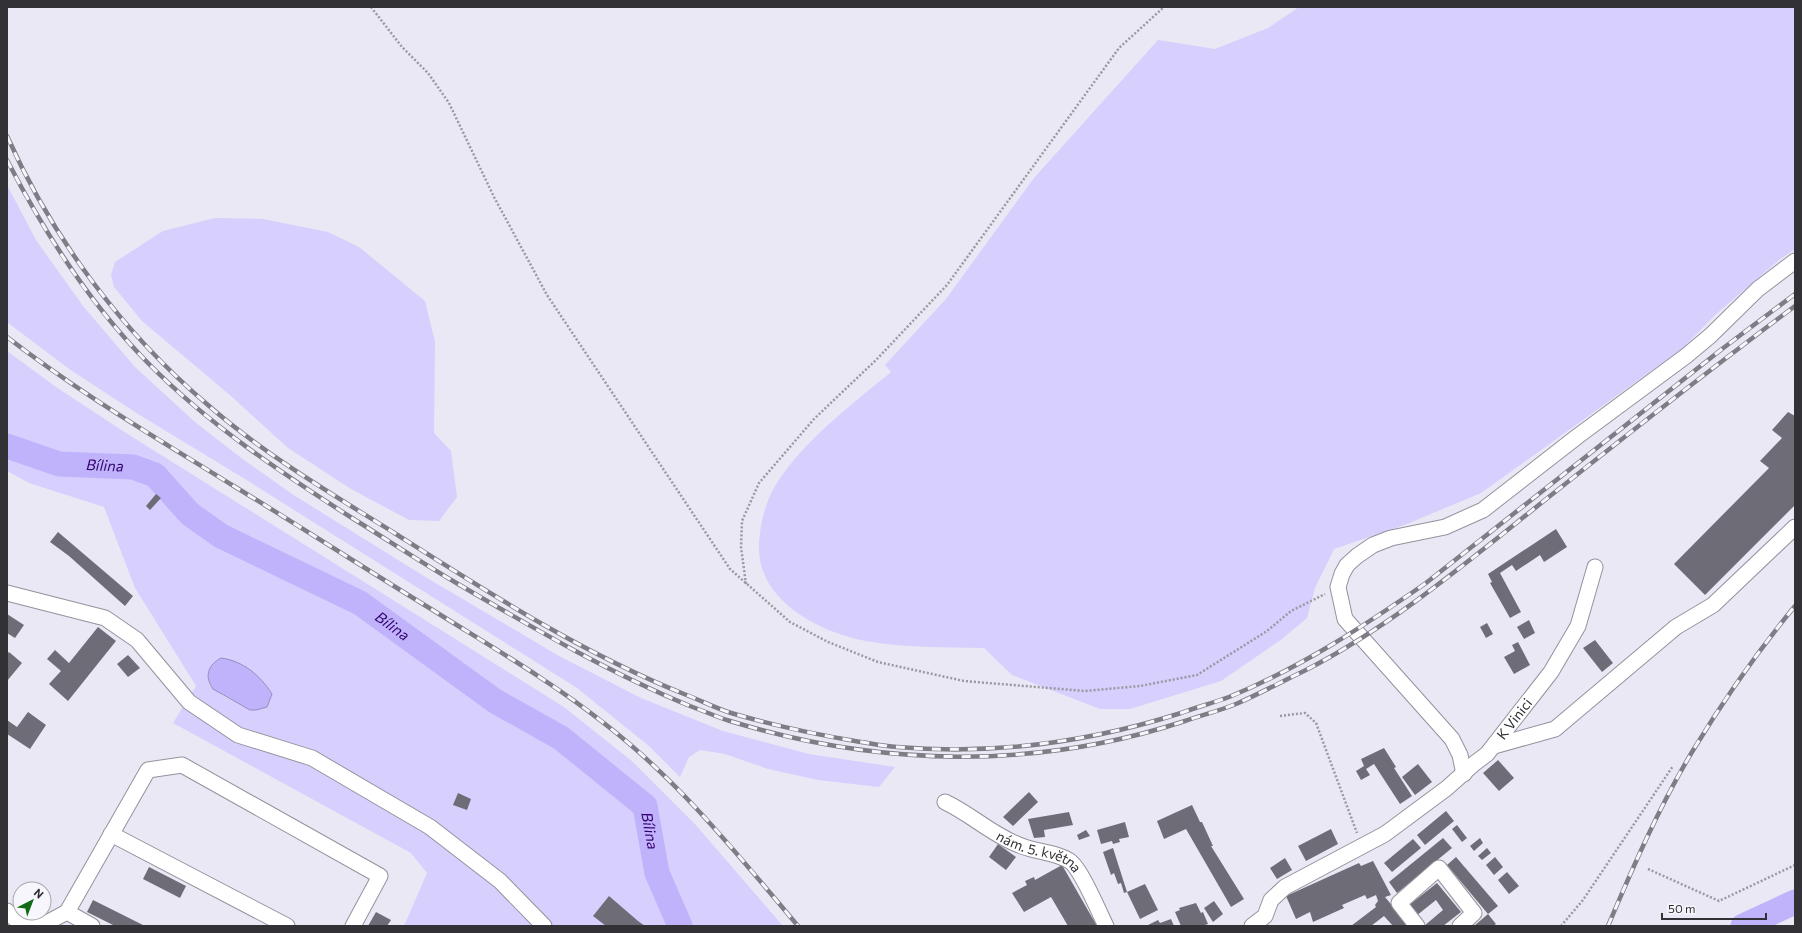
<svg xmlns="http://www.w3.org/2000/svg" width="1802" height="933" font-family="Commissioner,sans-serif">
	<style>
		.green { fill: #d7cffd; fill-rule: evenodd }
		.water { fill: #c1b3fb; stroke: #968cc0 }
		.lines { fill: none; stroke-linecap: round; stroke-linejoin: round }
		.river { stroke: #c1b3fb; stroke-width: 25 }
		.building { fill: #6e6d77 }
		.minor-casing { stroke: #94929d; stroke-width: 17 }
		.path { stroke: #9a99a1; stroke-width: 2.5; stroke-dasharray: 2 2; stroke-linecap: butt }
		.minor { stroke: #fff; stroke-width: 15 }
		.rail-casing { stroke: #7e7d85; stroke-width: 4.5 }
		.rail { stroke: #f7f6fd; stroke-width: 3; stroke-dasharray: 9; stroke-linecap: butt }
		.labels { text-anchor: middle; stroke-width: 4; stroke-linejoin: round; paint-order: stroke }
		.street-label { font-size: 14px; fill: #323236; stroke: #f7f6fd }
		.water-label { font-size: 15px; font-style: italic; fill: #340370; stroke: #f7f6fd }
	</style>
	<rect width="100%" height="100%" fill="#eae8f4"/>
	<g class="green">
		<path d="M1299,7H1795V249L1779,260L1715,315L1683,348L1481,493L1407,524L1334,549L1315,588L1307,618L1282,639L1221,681L1130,709H1100L1012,675L984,648C944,647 905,648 866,641C819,632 756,600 759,544C760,525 765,503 775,486C804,440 850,406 891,372L885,365L946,299L1034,178L1158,40L1215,49L1268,28Z"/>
		<polygon points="7,185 36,240 83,306 135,367 195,422 240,457 292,494 427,578 559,656 641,698 723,731 809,754 895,767 879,787 818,780 768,769 725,754 700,750 689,757 680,777 649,746 577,688 240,476 138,414 69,369 7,322"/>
		<polygon points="215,218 263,219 328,232 359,247 425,301 435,342 434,433 451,451 457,497 439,521 409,520 351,489 288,448 231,396 142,321 114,287 111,275 115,262 163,231"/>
		<path d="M7,351L56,387L126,433L564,707L633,762L694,823L783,926H404L427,873L411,853L173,723L196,686L135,588L104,507L29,483L7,471ZM242,664L259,677L250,710L223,696L209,684L208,673Z"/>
	</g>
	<path class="water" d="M221,658C243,661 260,675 272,694L267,707L256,710H250L213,689C204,676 208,665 221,658Z"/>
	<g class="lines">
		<g class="river">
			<path id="s1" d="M7,446L59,464L133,467L155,475L190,514L221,536L360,603L495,701L561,738L645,806L657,873L680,926"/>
			<polyline points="1743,926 1795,902"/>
		</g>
	</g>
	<g class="building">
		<polygon points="1788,412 1795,416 1795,505 1705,595 1674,564 1769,468 1760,461 1782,438 1772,430"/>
		<polygon points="156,494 161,498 150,510 146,506"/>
		<polygon points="1556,529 1567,547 1544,562 1540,555 1516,571 1512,565 1500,573 1521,612 1510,618 1490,583 1492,582 1488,574"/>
		<polygon points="58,532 133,596 125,606 69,556 50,542"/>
		<polygon points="7,614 24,625 15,638 7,633"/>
		<polygon points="1529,620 1535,633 1524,639 1517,627"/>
		<polygon points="1487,623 1493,634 1486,638 1480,627"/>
		<polygon points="98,627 116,641 68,701 49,684 61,671 47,659 55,650 69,663"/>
		<polygon points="1595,640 1613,663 1602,672 1583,648"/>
		<polygon points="1518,642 1530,665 1514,674 1504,657 1515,651 1512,645"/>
		<polygon points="9,652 22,663 7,681 7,654"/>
		<polygon points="128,655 140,668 128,677 117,664"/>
		<polygon points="28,712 46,725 30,749 7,734 7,720 17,727"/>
		<polygon points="1384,748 1396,767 1394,768 1412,796 1400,804 1374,764 1366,769 1370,775 1361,780 1356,771 1364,766 1361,759"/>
		<polygon points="1498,760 1514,778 1499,791 1483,773"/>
		<polygon points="1418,764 1432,782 1415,795 1402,777"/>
		<polygon points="1029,792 1038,802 1013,826 1003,817"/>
		<polygon points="458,793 471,799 467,810 453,805"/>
		<polygon points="1192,805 1200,822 1202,822 1213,846 1211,846 1244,899 1231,907 1186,829 1164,839 1157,821"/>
		<polygon points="1446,811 1454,821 1425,845 1417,835"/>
		<polygon points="1069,812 1073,825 1044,830 1045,837 1034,838 1028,819"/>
		<polygon points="1125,822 1129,837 1119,839 1120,842 1113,844 1112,841 1101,844 1097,830"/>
		<polygon points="1457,825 1467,838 1462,842 1452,829"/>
		<polygon points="1331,829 1338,844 1306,861 1298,846"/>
		<polygon points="1086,830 1090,836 1079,840 1077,835"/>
		<polygon points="1443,838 1452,848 1397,893 1389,882"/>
		<polygon points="1480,838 1483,843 1474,851 1470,846"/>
		<polygon points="1413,839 1421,848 1392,872 1384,863"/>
		<polygon points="998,844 1016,857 1006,870 989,857"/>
		<polygon points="1113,848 1127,892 1124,893 1121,883 1118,884 1114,873 1111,875 1103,852"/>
		<polygon points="1487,848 1491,853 1482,860 1478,856"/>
		<polygon points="1456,857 1498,906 1488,914 1447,865"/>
		<polygon points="1495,857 1503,867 1494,875 1486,865"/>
		<polygon points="1285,858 1292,870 1277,879 1270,868"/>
		<polygon points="1373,861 1391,895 1385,897 1409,926 1393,926 1384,916 1371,926 1351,926 1376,907 1375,905 1378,901 1376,895 1367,899 1365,895 1342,905 1344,908 1313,922 1310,912 1296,919 1286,896 1359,863 1361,866"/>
		<polygon points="1062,865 1097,926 1068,926 1051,897 1024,912 1012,893 1027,885 1025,881 1034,877 1035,880"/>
		<polygon points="149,867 186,886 180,898 143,879"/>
		<polygon points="1507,872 1519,886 1509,894 1498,880"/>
		<polygon points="1437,883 1461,912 1443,926 1424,926 1443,910 1436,900 1416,916 1408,906"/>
		<polygon points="1145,884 1158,910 1140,919 1127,892"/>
		<polygon points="609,896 638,921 645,926 606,926 593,916"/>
		<polygon points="93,900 145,926 115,926 87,912"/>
		<polygon points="1214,901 1223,914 1213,922 1204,908"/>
		<polygon points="1196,903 1201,913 1203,912 1208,924 1202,926 1181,926 1175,912 1180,910 1179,908"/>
		<polygon points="376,912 391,920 387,926 368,926"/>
		<polygon points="1488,914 1496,924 1493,926 1474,926"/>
		<polygon points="1171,919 1174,926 1148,925 1158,920 1160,923"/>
	</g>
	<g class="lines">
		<defs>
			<g id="minor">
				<polyline points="7,593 105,618 137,640 189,702 238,735 312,758 430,827 500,881 544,926"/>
				<polyline points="1494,746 1555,729 1676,627 1713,605 1795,527"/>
				<polyline points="1464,774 1460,755 1452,739 1345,619 1338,587 1342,574 1347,565 1357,556 1373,545 1391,538 1445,527 1483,510 1578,436 1686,356 1710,336 1758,289 1795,261"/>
				<path id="s2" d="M945,802C971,814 992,835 1019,845C1034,852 1058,852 1071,862C1082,871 1099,912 1106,926"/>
				<polyline points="111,834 287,926"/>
				<polyline points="7,911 15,919 34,926"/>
				<polyline points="67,912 92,926"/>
				<polyline points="41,926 67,912 148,770 182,765 380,876 353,926"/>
				<path id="s3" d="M1252,926L1265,916L1271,900L1285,887L1385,834L1447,788L1475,763L1487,754L1551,672L1578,626L1595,567"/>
				<polyline points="1417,926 1399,903 1439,868 1474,913 1460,926"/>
			</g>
		</defs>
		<use href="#minor" class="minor-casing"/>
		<g class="path">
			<polyline points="371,7 402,47 428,73 449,103 494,197 547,295 730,569 790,622 828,642 878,662 964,681 1085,691 1140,686 1197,675 1267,631 1291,611 1325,594"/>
			<polyline points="746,584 741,547 742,521 759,483 814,419 876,360 947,285 1119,48 1164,7"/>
			<polyline points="1280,716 1305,713 1316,723 1357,833"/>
			<polyline points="1648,869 1719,901 1795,865"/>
			<polyline points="1561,926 1583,900 1673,766"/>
		</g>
		<use href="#minor" class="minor"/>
		<defs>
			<g id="rail">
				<path d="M7,136C53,239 122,332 208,405C265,455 332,494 396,534C489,593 582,653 684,694C700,700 715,708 731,713C772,725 813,734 855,741C869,743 883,746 897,747C992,755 1090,742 1181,713C1197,707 1213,703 1229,697C1300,668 1364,626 1426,583L1722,349L1795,294"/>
				<path d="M7,160C45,234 89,303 148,363C208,424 280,472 352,518C386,539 419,561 453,581C530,626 607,672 690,706C704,711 717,717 730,721C880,767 1036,770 1185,721C1202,715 1219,711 1236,704C1259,694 1281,682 1304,671C1390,627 1465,564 1540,504C1624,437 1709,370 1795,306"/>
				<path d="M7,337C78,392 155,437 232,485C298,525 364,568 431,609C490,646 551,681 605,724C679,781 738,855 798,926"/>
				<path d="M1608,926C1633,867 1659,807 1692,752C1723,701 1757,652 1795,606"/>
			</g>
		</defs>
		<use href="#rail" class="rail-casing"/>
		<use href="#rail" class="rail"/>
	</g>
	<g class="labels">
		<g class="street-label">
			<text dy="5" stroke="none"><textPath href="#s3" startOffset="340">K Vinici</textPath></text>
			<text dy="5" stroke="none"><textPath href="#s2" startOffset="107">nám. 5. května</textPath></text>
		</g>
		<g class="water-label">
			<text dy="5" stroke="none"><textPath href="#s1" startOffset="101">Bílina</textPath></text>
			<text dy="5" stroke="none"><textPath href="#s1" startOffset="437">Bílina</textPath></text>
			<text dy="5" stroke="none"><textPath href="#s1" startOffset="773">Bílina</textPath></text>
		</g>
	</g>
	<rect width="1802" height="933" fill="none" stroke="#323236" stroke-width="16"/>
	<g transform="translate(32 901) rotate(42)"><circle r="19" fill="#f7f6fd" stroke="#a8a8ad"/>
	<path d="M0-3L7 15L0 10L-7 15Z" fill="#116b14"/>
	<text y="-6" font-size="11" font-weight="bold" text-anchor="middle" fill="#323236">N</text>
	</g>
	<path d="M1662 913v6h104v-6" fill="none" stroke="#323236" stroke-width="2"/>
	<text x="1668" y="913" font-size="12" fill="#323236" stroke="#f7f6fd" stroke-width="3" paint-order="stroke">50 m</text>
</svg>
